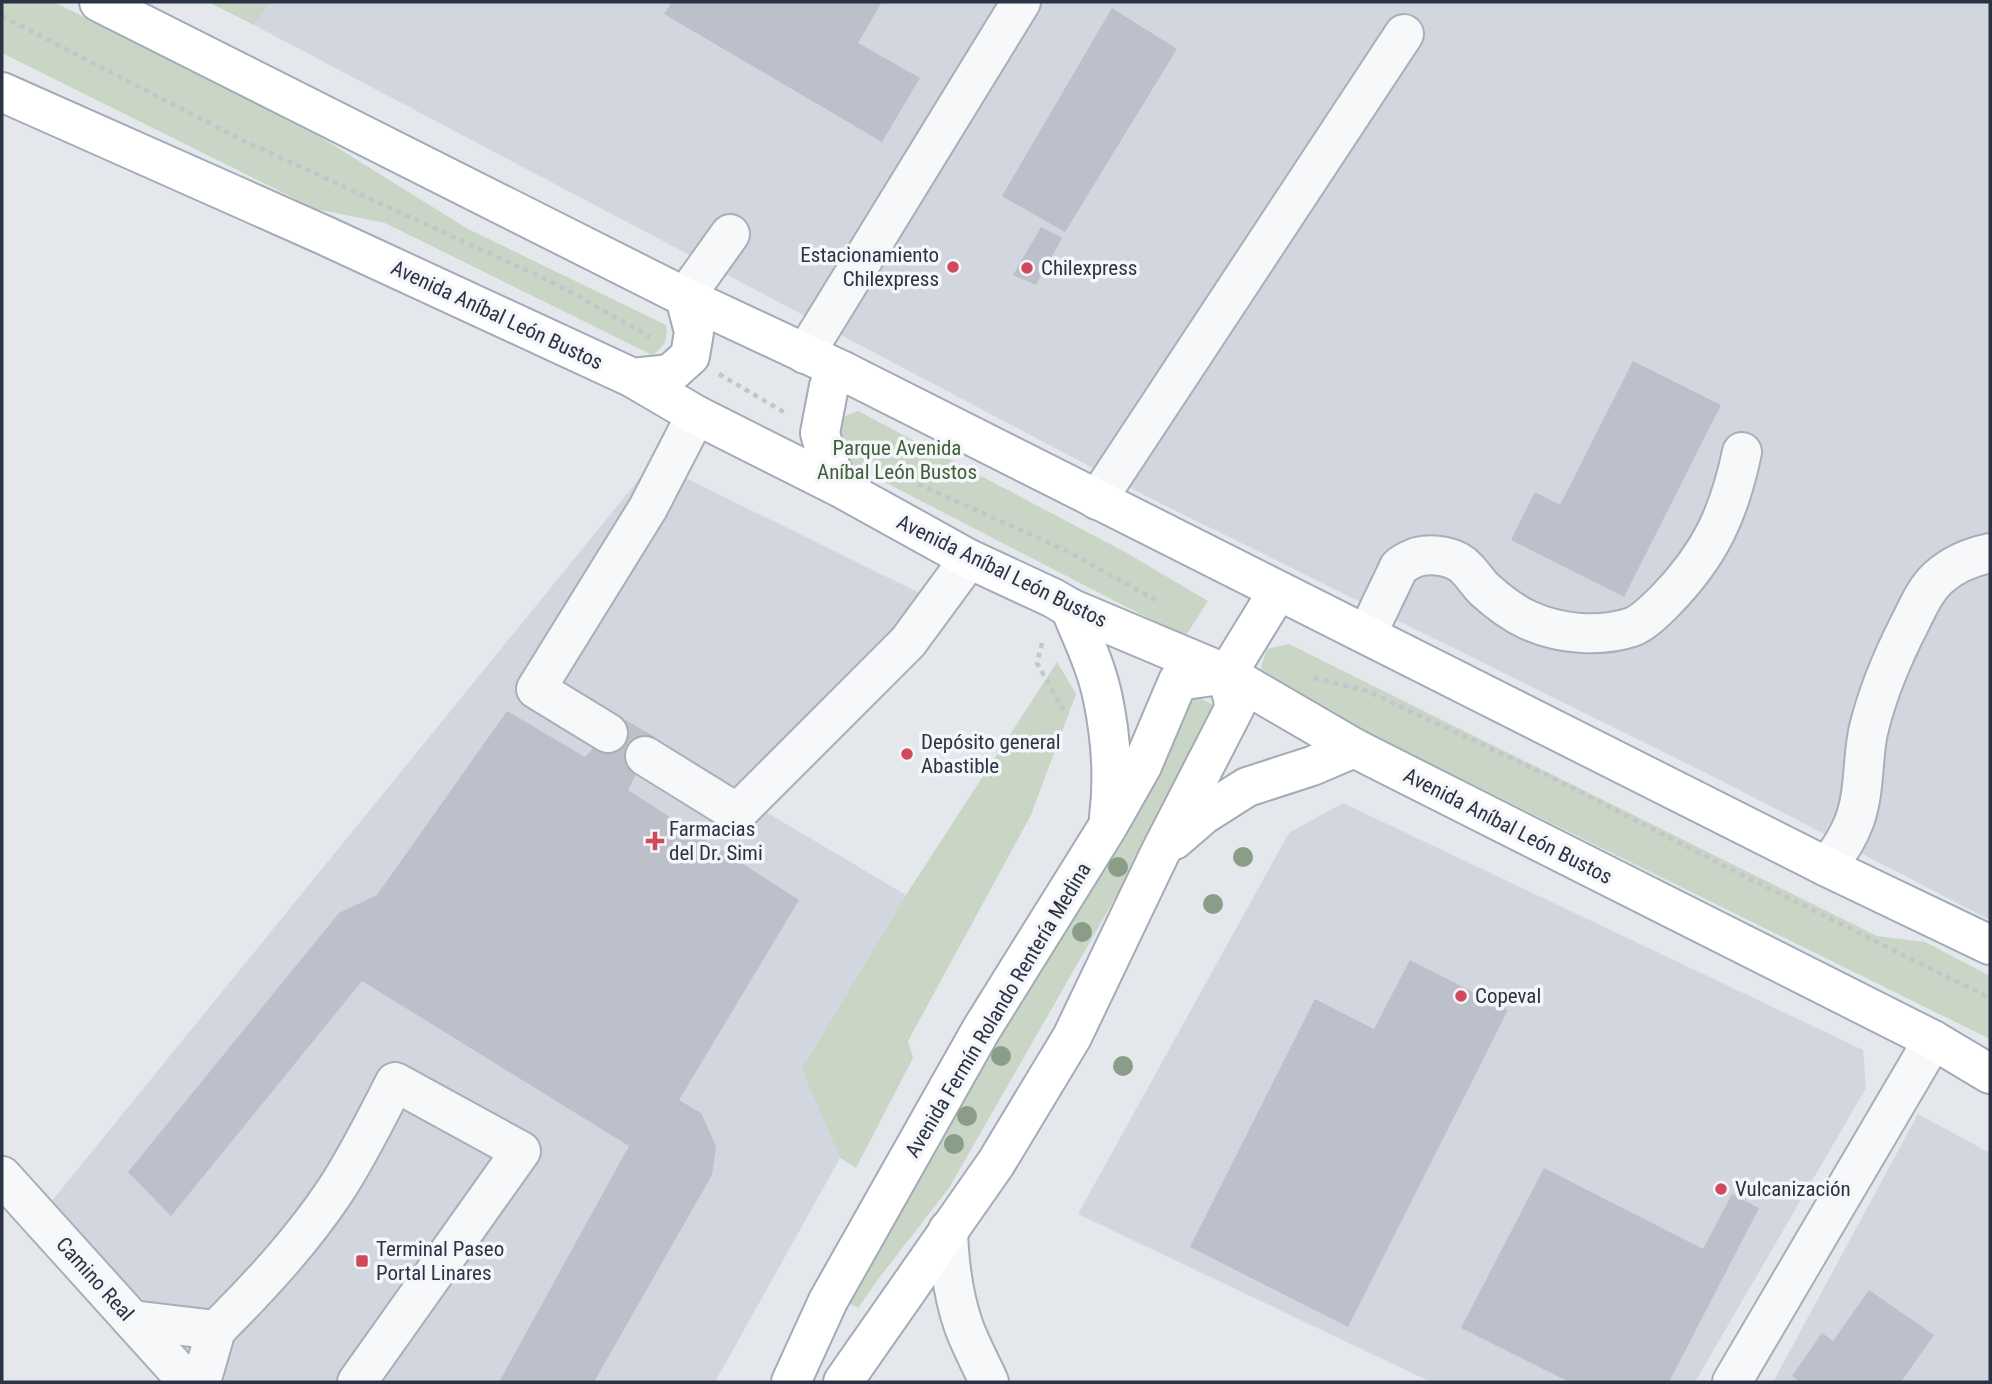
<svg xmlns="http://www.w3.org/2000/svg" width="1992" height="1384" font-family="'Roboto Condensed',sans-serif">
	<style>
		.built { fill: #d2d6de }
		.green { fill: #c9d6c5 }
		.building { fill: #bbc0ca }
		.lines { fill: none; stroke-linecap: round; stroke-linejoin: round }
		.minor-casing { stroke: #a9aeb7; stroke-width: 42 }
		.major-casing { stroke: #a3abb8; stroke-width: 42 }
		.path { stroke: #c2c5cb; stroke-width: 4.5; stroke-dasharray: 5 5; stroke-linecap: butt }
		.minor { stroke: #f7f8fa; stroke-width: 38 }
		.major { stroke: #fff; stroke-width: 38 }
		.tree { fill: #899d89 }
		.poi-dot { fill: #d1495b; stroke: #f4f6f9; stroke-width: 2.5 }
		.labels { text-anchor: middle; stroke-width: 7; stroke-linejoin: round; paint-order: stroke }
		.poi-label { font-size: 21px; fill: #2b3445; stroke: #f4f6f9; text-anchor: start }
		.street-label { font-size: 21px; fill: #2b3445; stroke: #f4f6f9 }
		.park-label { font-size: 21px; fill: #3f6138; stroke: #f4f6f9 }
	</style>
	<rect width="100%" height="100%" fill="#e4e7ec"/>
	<g class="built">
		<polygon points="271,2 1990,2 1990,920 1720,780 1144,495 254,25"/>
		<polygon points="653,462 954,610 759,808 906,895 803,1069 840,1158 715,1382 209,1382 47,1207"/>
		<polygon points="1343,803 1863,1050 1866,1088 1695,1382 1431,1382 1078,1214 1289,833"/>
		<polygon points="1918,1114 1990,1153 1990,1382 1773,1382"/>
	</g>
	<g class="green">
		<path d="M2,2H54L301,125L468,229L666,325C668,339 665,347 652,355L385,223L316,209L2,53Z"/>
		<polygon points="208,2 271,2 254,25"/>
		<polygon points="858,411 1125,552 1208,601 1185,637 861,470 835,450 840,418"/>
		<polygon points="1289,644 1877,936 1925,942 1990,976 1990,1039 1262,681 1261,667 1267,649"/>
		<polygon points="1057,662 1076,694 1031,815 908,1041 913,1058 856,1168 840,1158 802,1069 906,895"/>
		<polygon points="1195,696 1220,708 1173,797 949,1188 879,1278 858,1308 849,1303 988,1042 1077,909"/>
	</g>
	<g class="building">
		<polygon points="672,2 882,2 858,43 920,78 882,142 664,14"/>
		<polygon points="1112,8 1177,49 1065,232 1002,196"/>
		<polygon points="1041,227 1062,238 1036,285 1013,275"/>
		<polygon points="1633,361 1721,405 1624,597 1511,540 1535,492 1560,505"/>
		<polygon points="507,711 585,757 622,718 655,737 628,790 799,900 679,1100 701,1113 716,1146 712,1175 594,1382 499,1382 629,1146 362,981 171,1216 128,1172 339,913 377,895"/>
		<polygon points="1410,960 1508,1010 1348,1327 1190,1247 1315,999 1374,1029"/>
		<polygon points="1544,1168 1703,1249 1732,1194 1759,1208 1669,1382 1569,1382 1461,1328"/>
		<polygon points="1869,1290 1934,1335 1901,1382 1800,1382 1792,1376 1822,1333 1833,1341"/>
	</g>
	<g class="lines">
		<defs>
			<g id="minor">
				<polyline points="685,297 730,234"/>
				<polyline points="805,354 1021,2"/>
				<polyline points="1097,500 1404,34"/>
				<path d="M1367,634C1375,618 1382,602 1390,586C1393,580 1396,573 1399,567C1403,563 1412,559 1417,557C1433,553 1456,556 1467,569C1473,575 1478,583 1484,589C1497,601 1511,612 1528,620C1559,634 1599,638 1632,627C1643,623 1657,609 1665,601C1710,555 1729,514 1742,452"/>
				<polyline points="608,733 536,689 648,508 696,415"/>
				<polyline points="645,756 737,813 908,642 969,559"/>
				<path d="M1827,867C1838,853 1848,838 1854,822C1865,793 1862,762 1868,732C1877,694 1892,658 1910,623C1918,607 1925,590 1938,578C1953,564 1971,557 1990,553"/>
				<polyline points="2,1176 188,1382"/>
				<path d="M948,1230C949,1263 953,1296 964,1327C971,1346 981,1364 989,1382"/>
				<polyline points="132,1320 216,1330 201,1382"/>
				<path d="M216,1330C259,1287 301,1242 335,1191C358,1156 376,1119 395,1082L521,1151L357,1382"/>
				<polyline points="1732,1382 1933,1040"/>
			</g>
			<g id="major">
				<polyline points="99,2 685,297 843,371 1827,867 1990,945"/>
				<polyline points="2,92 326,236 633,378 696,415 841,488 969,559 1053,598 1070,608 1227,674 1354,748 1933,1040 1990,1074"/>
				<polyline points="633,378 670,374 690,356 694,332 685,297"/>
				<polyline points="841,488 828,462 820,433 829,386 843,371"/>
				<path d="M1070,608C1082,637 1097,668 1103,699C1111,738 1114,778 1109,817"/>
				<polyline points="1174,840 1203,815 1247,787 1312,766 1354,748"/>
				<polyline points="791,1382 828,1301 981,1030 1108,826 1142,766 1178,681 1227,674"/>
				<polyline points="843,1382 996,1163 1072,1037 1160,853 1235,707 1227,674 1278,591"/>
			</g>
		</defs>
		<use href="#minor" class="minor-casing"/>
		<use href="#major" class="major-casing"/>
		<g class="path">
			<polyline points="2,16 242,140 558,285 650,337"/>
			<polyline points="719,374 787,414"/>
			<polyline points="918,484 1065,550 1156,600"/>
			<polyline points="1042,643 1037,663 1065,713"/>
			<polyline points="1314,678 1367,691 1545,774 1736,872 1990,998"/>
		</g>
		<use href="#minor" class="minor"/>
		<use href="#major" class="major"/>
	</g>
	<g class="tree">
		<circle cx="1243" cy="857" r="10"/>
		<circle cx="1118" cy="867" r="10"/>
		<circle cx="1213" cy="904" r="10"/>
		<circle cx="1082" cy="932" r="10"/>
		<circle cx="1001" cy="1056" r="10"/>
		<circle cx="1123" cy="1066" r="10"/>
		<circle cx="967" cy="1116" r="10"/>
		<circle cx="954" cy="1144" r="10"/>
	</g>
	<g class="poi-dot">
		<circle cx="953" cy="267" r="7"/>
		<circle cx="1027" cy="268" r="7"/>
		<circle cx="907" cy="754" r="7"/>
		<path d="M651.5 830.5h7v7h7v7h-7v7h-7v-7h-7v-7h7z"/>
		<circle cx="1461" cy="996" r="7"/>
		<circle cx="1721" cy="1189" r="7"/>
		<rect x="355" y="1254" width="14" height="14" rx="3.5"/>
	</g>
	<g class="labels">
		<g class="poi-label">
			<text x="939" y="262" text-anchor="end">Estacionamiento<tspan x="939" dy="24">Chilexpress</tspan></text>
			<text x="1041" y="275">Chilexpress</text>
			<text x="921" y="749">Depósito general<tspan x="921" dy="24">Abastible</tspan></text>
			<text x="669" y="836">Farmacias<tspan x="669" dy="24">del Dr. Simi</tspan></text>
			<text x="1475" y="1003">Copeval</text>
			<text x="1735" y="1196">Vulcanización</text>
			<text x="376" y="1256">Terminal Paseo<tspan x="376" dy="24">Portal Linares</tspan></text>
		</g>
		<g class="street-label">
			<text transform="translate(497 315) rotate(25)" y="7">Avenida Aníbal León Bustos</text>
			<text transform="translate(1002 571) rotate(26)" y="7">Avenida Aníbal León Bustos</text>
			<text transform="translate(1508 826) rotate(27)" y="7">Avenida Aníbal León Bustos</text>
			<text transform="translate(998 1010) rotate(-59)" y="7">Avenida Fermín Rolando Rentería Medina</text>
			<text transform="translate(95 1279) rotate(48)" y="7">Camino Real</text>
		</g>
		<g class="park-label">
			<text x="897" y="455">Parque Avenida<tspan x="897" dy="24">Aníbal León Bustos</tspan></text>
		</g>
	</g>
	<rect width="1992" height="1384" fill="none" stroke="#2b3445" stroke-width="7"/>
</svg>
